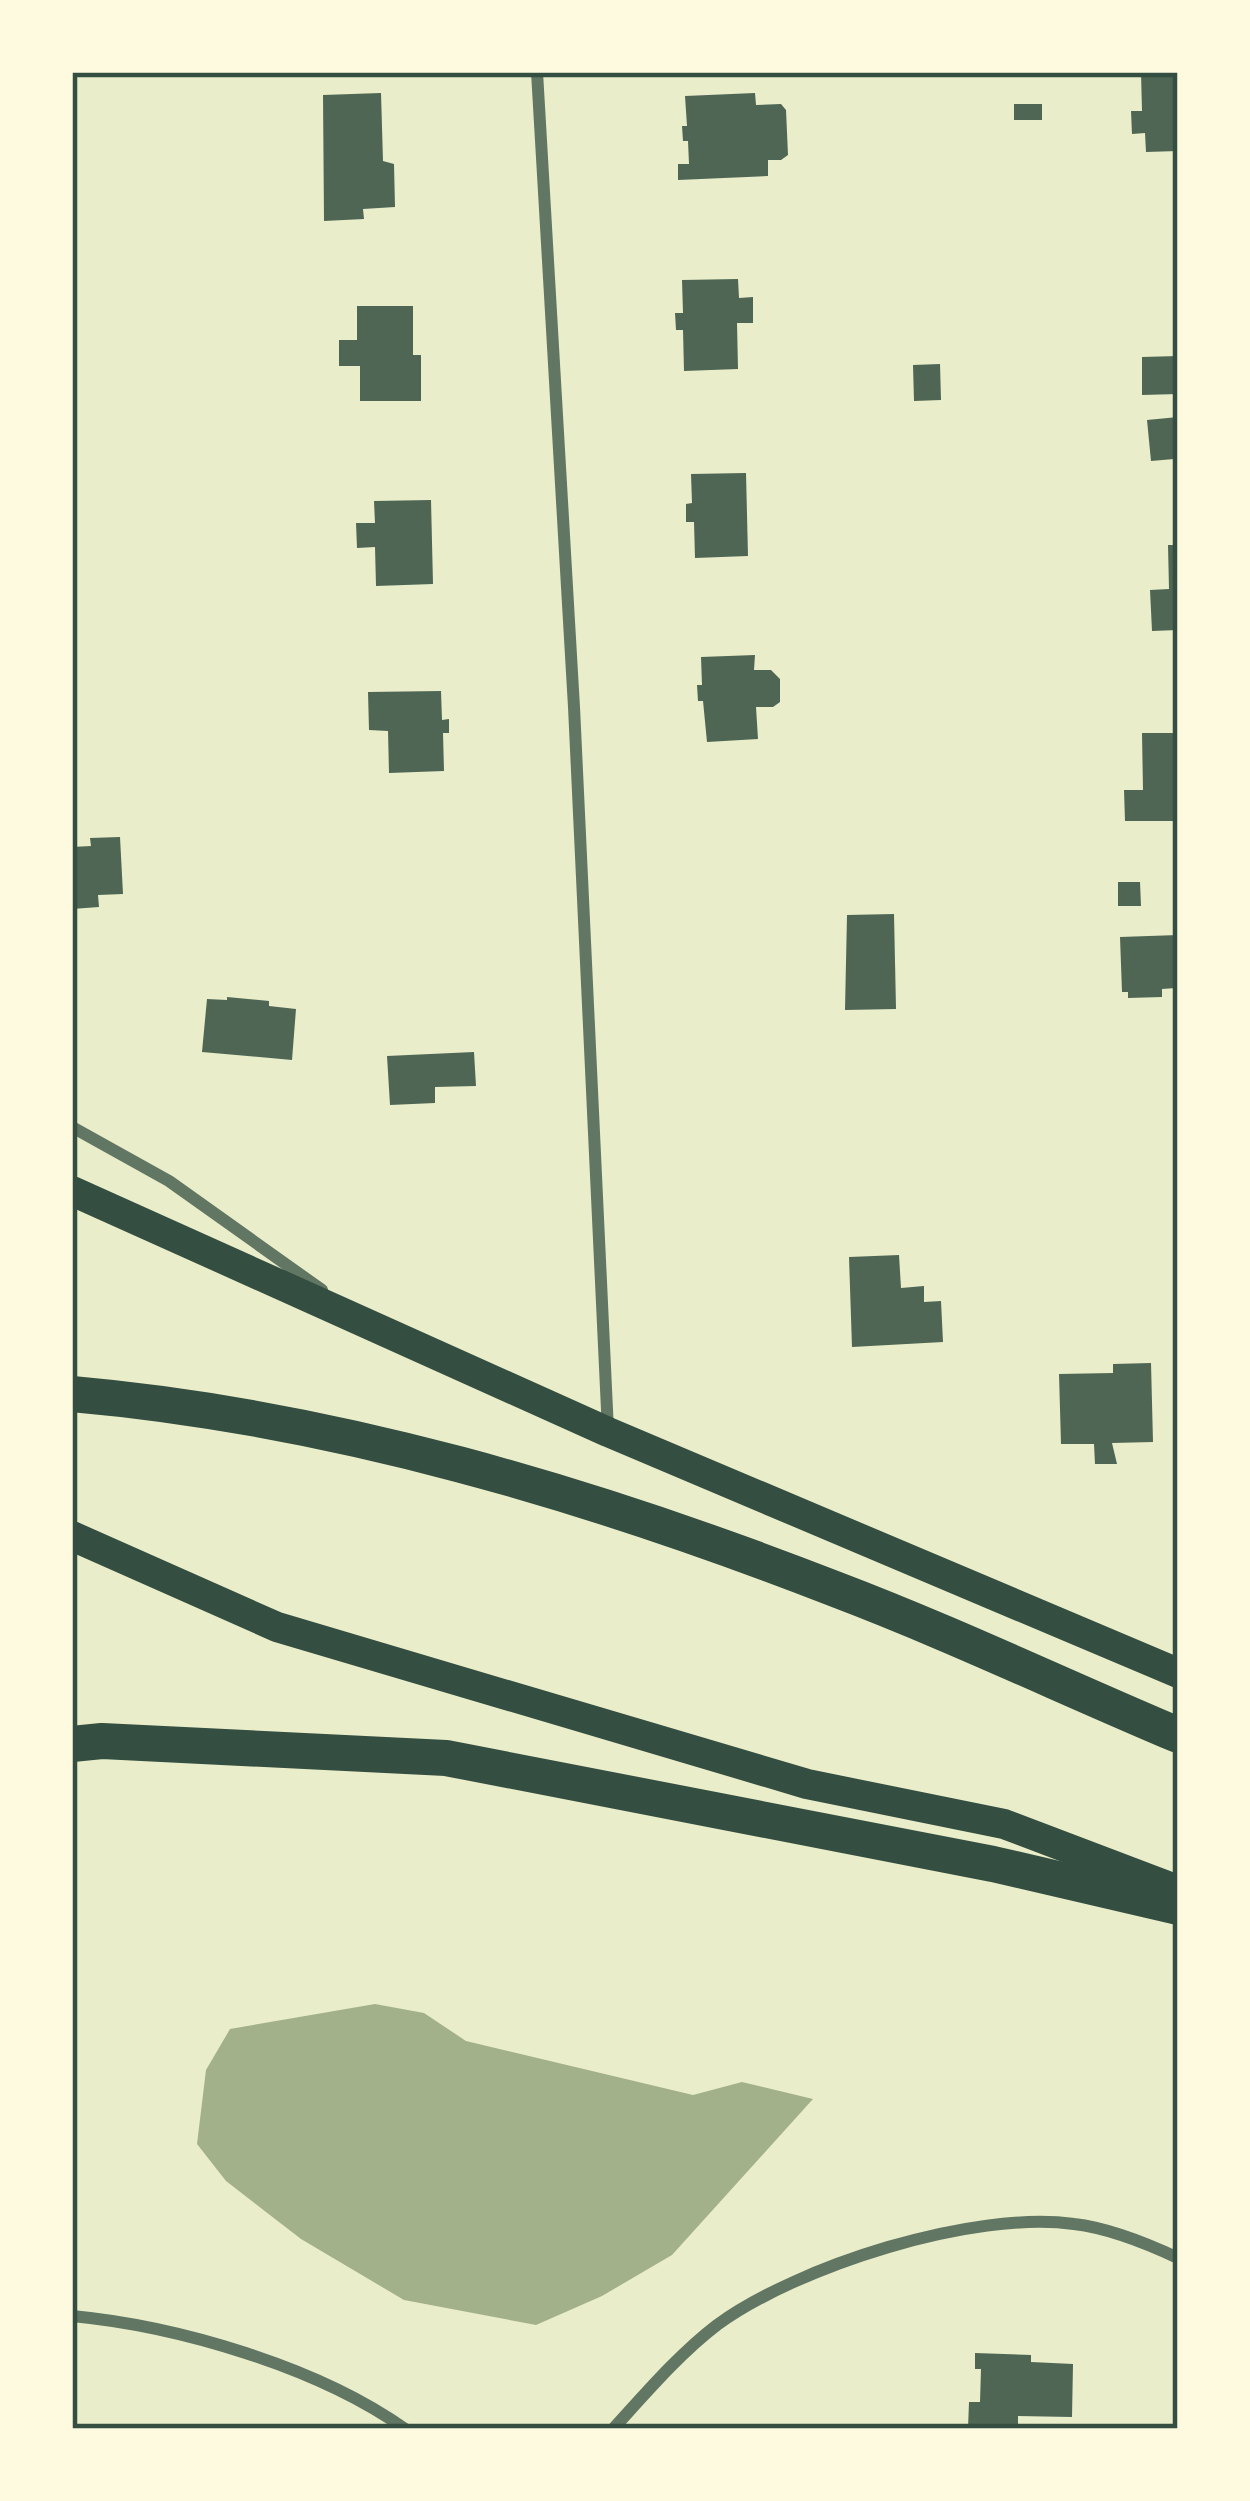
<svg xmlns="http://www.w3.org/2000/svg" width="1250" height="2501" font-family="Signika,sans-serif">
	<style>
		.water { fill: #a3b18a }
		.building { fill: #4f6655 }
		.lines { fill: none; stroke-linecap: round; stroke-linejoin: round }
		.minor { stroke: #617663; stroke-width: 12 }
		.primary { stroke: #344e41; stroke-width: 30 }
		.motorway { stroke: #344e41; stroke-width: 36 }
		.neatline { fill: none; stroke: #344e41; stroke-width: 4.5 }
	</style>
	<rect width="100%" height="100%" fill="#e9edc9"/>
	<polygon class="water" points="375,2004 424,2013 466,2041 693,2095 742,2082 813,2099 672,2255 602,2296 536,2325 404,2300 301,2239 226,2181 197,2144 206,2070 230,2029"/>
	<g class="building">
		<polygon points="1141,72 1178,72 1178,151 1146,152 1145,133 1132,134 1131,111 1142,111"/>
		<polygon points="381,93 383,161 394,164 395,207 363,209 364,219 324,221 323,95"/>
		<polygon points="755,93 756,105 781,104 786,110 788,155 781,160 768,160 768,176 678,180 678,164 689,164 688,141 683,141 682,126 687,126 685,96"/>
		<rect x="1014" y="104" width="28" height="16"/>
		<polygon points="738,279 739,298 753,297 753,323 737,323 738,369 684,371 683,330 676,330 675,313 683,313 682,280"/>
		<polygon points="357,306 413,306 413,355 421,355 421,401 360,401 360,366 339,366 339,340 357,340"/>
		<polygon points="1178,356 1178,394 1142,395 1142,357"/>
		<polygon points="940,364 941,400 914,401 913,365"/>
		<polygon points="1178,417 1178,470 1175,471 1174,459 1151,461 1147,420"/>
		<polygon points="746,473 748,556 695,558 694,522 686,522 686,504 692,503 691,474"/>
		<polygon points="431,500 433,584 376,586 375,547 357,548 356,523 375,523 374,501"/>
		<polygon points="1168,545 1178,545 1178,630 1152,631 1150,590 1169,589"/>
		<polygon points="755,655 754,670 771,670 780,679 780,702 773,707 756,707 758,739 707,742 703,701 698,701 697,685 702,685 701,657"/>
		<polygon points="441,691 442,720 449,719 449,733 443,733 444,771 389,773 388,731 369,730 368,692"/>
		<polygon points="1142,733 1178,733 1178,821 1125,821 1124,790 1143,790"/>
		<polygon points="120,837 123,894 98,895 99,907 72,909 72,847 91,846 90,838"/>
		<polygon points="1118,882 1140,882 1141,906 1118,906"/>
		<polygon points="894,914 896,1009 845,1010 847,915"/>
		<polygon points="1178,935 1176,988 1162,989 1162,997 1128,998 1128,992 1122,992 1120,937"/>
		<polygon points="227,997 269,1001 269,1006 296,1009 292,1060 202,1052 207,999 227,1000"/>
		<polygon points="474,1052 476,1086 435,1087 435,1103 390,1105 387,1056"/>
		<polygon points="899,1255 901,1288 924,1286 924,1302 941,1301 943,1342 852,1347 849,1257"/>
		<polygon points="1151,1363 1153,1442 1112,1443 1117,1464 1095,1464 1094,1444 1061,1444 1059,1374 1113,1373 1113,1364"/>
		<polygon points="975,2353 1031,2355 1031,2362 1073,2364 1072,2417 1018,2416 1018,2429 968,2429 969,2402 980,2402 981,2369 975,2369"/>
	</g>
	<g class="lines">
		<g class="minor">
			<polyline points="537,72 574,707 608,1431"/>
			<polyline points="72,1127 169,1181 322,1290"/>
			<path d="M72,2316C178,2326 318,2367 405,2429"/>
			<path d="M613,2429C645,2394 679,2354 717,2325C798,2266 973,2210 1074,2224C1109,2228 1146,2243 1178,2258"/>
		</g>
		<g class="primary">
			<polyline points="72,1191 608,1432 1178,1673"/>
			<polyline points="72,1536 277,1627 807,1784 1004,1824 1178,1890"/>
		</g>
		<g class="motorway">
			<path d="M72,1394C333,1417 591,1494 835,1589C951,1633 1064,1687 1178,1735"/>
			<polyline points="72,1744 102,1741 446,1758 993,1864 1178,1907"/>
		</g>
	</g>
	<rect width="1250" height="2501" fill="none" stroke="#fefae0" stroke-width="150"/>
	<rect x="75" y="75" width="1100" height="2351" class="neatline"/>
</svg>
